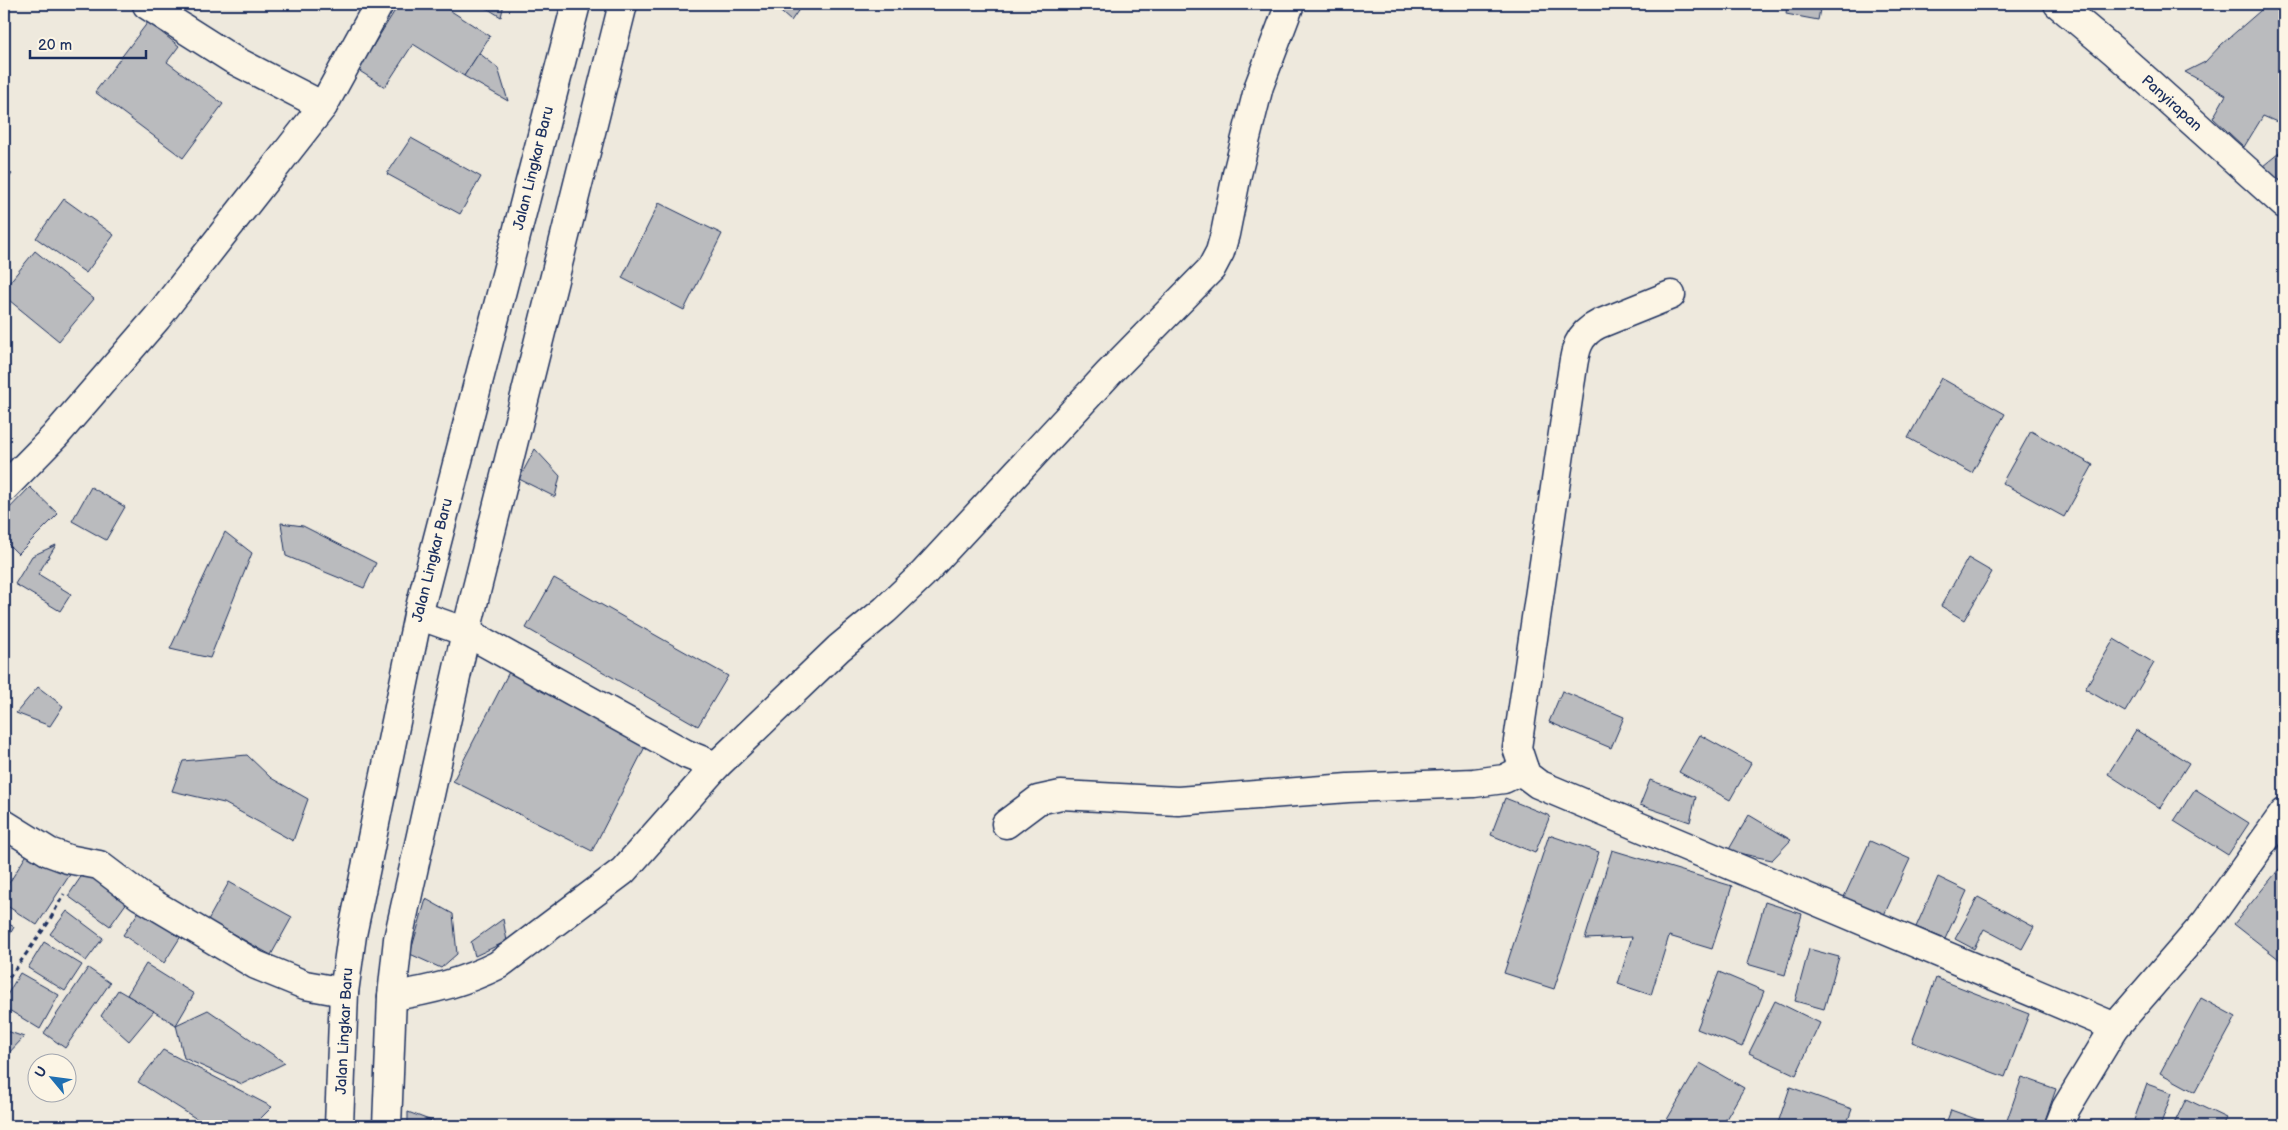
<svg xmlns="http://www.w3.org/2000/svg" width="2288" height="1130" font-family="'Balsamiq Sans',sans-serif">
	<style>
		.building { fill: #babbbe; stroke: #1b2f5e }
		.lines { fill: none; stroke-linecap: round; stroke-linejoin: round }
		.minor-casing { stroke: #1b2f5e; stroke-width: 31 }
		.highway-casing { stroke: #1b2f5e; stroke-width: 31 }
		.path { stroke: #1b2f5e; stroke-width: 3; stroke-dasharray: 5 4; stroke-linecap: butt }
		.minor { stroke: #fcf5e5; stroke-width: 28 }
		.highway { stroke: #fcf5e5; stroke-width: 28 }
		.labels { text-anchor: middle; stroke-width: 4.5; stroke-linejoin: round; paint-order: stroke }
		.street-label { font-size: 15px; fill: #1b2f5e; stroke: #fcf5e5 }
	</style>
	<rect width="100%" height="100%" fill="#eee9dd"/>
	<filter id="ink" filterUnits="userSpaceOnUse"><feTurbulence type="fractalNoise" baseFrequency=".02" numOctaves="2"/><feDisplacementMap in="SourceGraphic" scale="10" xChannelSelector="R" yChannelSelector="G"/><feConvolveMatrix kernelMatrix="1 2 1 2 8 2 1 2 1" color-interpolation-filters="sRGB"/></filter>
	<g filter="url(#ink)">
		<g class="building">
			<polygon points="399,4 440,4 490,36 464,76 413,44 385,87 358,70"/>
			<polygon points="480,4 504,4 501,17"/>
			<polygon points="775,4 801,4 802,5 791,21 774,6"/>
			<polygon points="1787,4 1821,4 1818,20 1786,14"/>
			<polygon points="2268,4 2284,4 2284,125 2263,116 2244,147 2213,118 2226,95 2185,72 2205,62 2222,44"/>
			<polygon points="148,22 179,46 167,62 223,104 183,158 95,92"/>
			<polygon points="479,53 498,68 508,101 464,76"/>
			<polygon points="411,138 481,177 460,214 387,174"/>
			<polygon points="2279,153 2284,158 2284,188 2263,166"/>
			<polygon points="4,166 12,174 4,184"/>
			<polygon points="64,199 114,235 86,273 36,238"/>
			<polygon points="659,203 722,234 684,310 622,278"/>
			<polygon points="35,251 94,299 59,341 4,296 4,289"/>
			<polygon points="1941,378 2005,414 1972,473 1908,438"/>
			<polygon points="2031,431 2093,465 2064,517 2002,483"/>
			<polygon points="535,449 560,476 555,497 519,479"/>
			<polygon points="30,487 58,514 18,554 4,540 4,514"/>
			<polygon points="91,487 125,507 106,540 72,521"/>
			<polygon points="281,523 303,526 376,563 364,588 286,556"/>
			<polygon points="225,532 252,553 210,658 170,649"/>
			<polygon points="56,545 38,574 71,594 60,611 15,584 32,556"/>
			<polygon points="1968,558 1992,572 1964,620 1941,606"/>
			<polygon points="554,578 728,676 698,726 526,628"/>
			<polygon points="2114,639 2154,663 2125,712 2085,689"/>
			<polygon points="510,670 648,741 592,851 453,781"/>
			<polygon points="38,687 63,706 50,726 16,713"/>
			<polygon points="1562,691 1624,717 1611,748 1549,722"/>
			<polygon points="2136,730 2189,763 2160,808 2108,774"/>
			<polygon points="1700,735 1751,763 1730,800 1679,772"/>
			<polygon points="247,755 271,778 308,799 293,841 224,803 172,791 183,761"/>
			<polygon points="1650,780 1696,797 1690,822 1640,805"/>
			<polygon points="2195,789 2249,823 2228,855 2174,821"/>
			<polygon points="1505,798 1550,816 1535,853 1491,835"/>
			<polygon points="1749,815 1791,840 1772,860 1728,851"/>
			<polygon points="1549,835 1599,852 1554,989 1504,973"/>
			<polygon points="1870,841 1910,859 1884,915 1844,897"/>
			<polygon points="31,848 71,873 37,925 4,904 4,891"/>
			<polygon points="1612,850 1732,886 1712,949 1669,936 1651,995 1618,984 1632,937 1585,939"/>
			<polygon points="2284,863 2284,963 2234,924"/>
			<polygon points="87,868 130,898 110,926 68,896"/>
			<polygon points="1938,877 1967,891 1945,939 1916,927"/>
			<polygon points="229,882 292,917 271,955 208,920"/>
			<polygon points="1978,897 2034,927 2022,949 1984,929 1974,949 1955,939"/>
			<polygon points="426,899 453,914 457,954 441,968 410,954"/>
			<polygon points="1765,902 1802,914 1785,975 1747,964"/>
			<polygon points="142,907 183,933 164,963 123,935"/>
			<polygon points="67,911 103,938 86,961 50,934"/>
			<polygon points="503,919 507,941 475,956 471,942"/>
			<polygon points="4,921 14,927 4,945"/>
			<polygon points="44,942 82,965 65,991 28,968"/>
			<polygon points="1809,949 1839,957 1824,1009 1795,1001"/>
			<polygon points="146,964 194,994 176,1025 127,995"/>
			<polygon points="88,968 110,983 65,1048 44,1033"/>
			<polygon points="1719,972 1764,991 1742,1047 1697,1029"/>
			<polygon points="20,973 59,995 40,1029 4,1007 4,1000"/>
			<polygon points="1936,978 2029,1014 2005,1077 1912,1042"/>
			<polygon points="118,990 154,1011 129,1041 101,1016"/>
			<polygon points="2201,998 2236,1017 2195,1092 2160,1073"/>
			<polygon points="1775,1001 1820,1023 1796,1075 1749,1053"/>
			<polygon points="208,1010 285,1063 242,1084 184,1058 176,1025"/>
			<polygon points="4,1030 24,1037 4,1058"/>
			<polygon points="163,1050 272,1107 253,1126 208,1126 138,1082"/>
			<polygon points="1700,1063 1744,1088 1722,1126 1670,1126 1665,1123"/>
			<polygon points="2022,1077 2056,1089 2043,1126 2005,1126"/>
			<polygon points="2147,1084 2172,1093 2160,1126 2152,1126 2134,1120"/>
			<polygon points="1790,1087 1852,1109 1846,1126 1777,1126"/>
			<polygon points="2186,1099 2226,1118 2222,1126 2173,1126"/>
			<polygon points="1951,1110 1995,1126 1945,1126"/>
			<polygon points="408,1112 440,1124 441,1126 408,1126"/>
		</g>
		<g class="lines">
			<defs>
				<g id="minor">
					<polyline points="2058,4 2115,52 2284,204"/>
					<polyline points="147,5 232,59 323,106"/>
					<path d="M1671,295L1599,324C1572,337 1575,359 1570,385L1517,748L1526,775L1538,784L2115,1027"/>
					<polyline points="4,488 55,436 157,318 323,106 379,4"/>
					<polyline points="418,615 466,632 686,754 716,766"/>
					<polyline points="4,824 49,852 68,859 99,865 140,896 256,965 305,985 344,992"/>
					<polyline points="1006,824 1038,800 1061,795 1178,801 1348,788 1474,783 1504,779 1524,769"/>
					<path d="M392,996C430,991 464,982 498,965L623,871L716,766L839,648L885,610L923,574L1109,373L1211,269L1220,252L1225,234L1237,174L1259,86L1290,4"/>
					<polyline points="2059,1126 2066,1108 2115,1027 2206,922 2284,813"/>
				</g>
				<g id="highway">
					<polyline points="339,1126 344,992 352,935 418,615 576,4"/>
					<polyline points="387,1126 392,996 398,939 466,632 623,4"/>
				</g>
			</defs>
			<use href="#minor" class="minor-casing"/>
			<use href="#highway" class="highway-casing"/>
			<polyline class="path" points="4,985 48,923 64,894"/>
			<use href="#minor" class="minor"/>
			<use href="#highway" class="highway"/>
		</g>
	</g>
	<g class="labels">
		<g class="street-label">
			<text transform="translate(2172 103) rotate(42)" y="5">Panyirapan</text>
			<text transform="translate(533 168) rotate(-76)" y="5">Jalan Lingkar Baru</text>
			<text transform="translate(432 560) rotate(-76)" y="5">Jalan Lingkar Baru</text>
			<text transform="translate(344 1031) rotate(-87)" y="5">Jalan Lingkar Baru</text>
		</g>
	</g>
	<rect width="2288" height="1130" fill="none" stroke="#fcf5e5" stroke-width="20"/>
	<rect x="10" y="10" width="2268" height="1110" fill="none" stroke="#1b2f5e" stroke-width="2" filter="url(#ink)"/>
	<g transform="translate(52 1078) rotate(299)"><circle r="24" fill="#fcf5e5" stroke="#a2a6af"/>
	<path d="M0-4L9 19L0 12L-9 19Z" fill="#1f6fb2"/>
	<text y="-8" font-size="14" font-weight="bold" text-anchor="middle" fill="#1b2f5e">U</text>
	</g>
	<path d="M30 50v8h116v-8" fill="none" stroke="#1b2f5e" stroke-width="2.5"/>
	<text x="38" y="50" font-size="15" fill="#1b2f5e" stroke="#fcf5e5" stroke-width="4" paint-order="stroke">20 m</text>
</svg>
